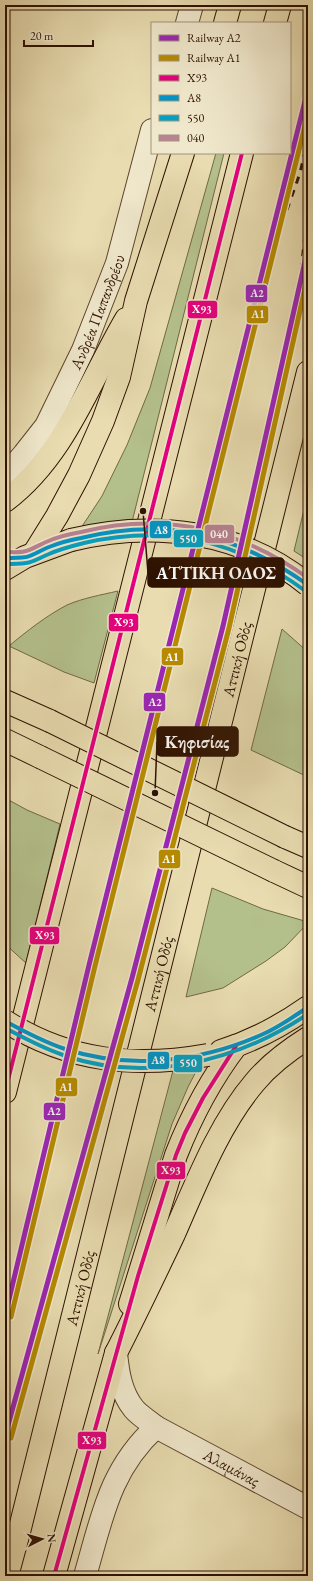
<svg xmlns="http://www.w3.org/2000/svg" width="313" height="1581" font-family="'EB Garamond',serif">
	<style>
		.green { fill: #b4c08c; stroke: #716846 }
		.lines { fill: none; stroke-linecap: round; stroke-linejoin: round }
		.minor-casing { stroke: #5c442c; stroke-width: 24 }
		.major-casing { stroke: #2e1100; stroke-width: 24 }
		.highway-casing { stroke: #2e1100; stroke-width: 24 }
		.minor { stroke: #f0e8cc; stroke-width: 22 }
		.major { stroke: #e8dcb0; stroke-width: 22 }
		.highway { stroke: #e8dcb0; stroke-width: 22 }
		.rail { stroke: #2e1100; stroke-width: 3; stroke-dasharray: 7 7; stroke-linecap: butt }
		.major-bridge-casing { stroke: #2e1100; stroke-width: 24; stroke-linecap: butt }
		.major-bridge { stroke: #e8dcb0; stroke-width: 22 }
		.bus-1-casing { stroke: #f0e8cc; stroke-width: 7 }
		.bus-2-casing { stroke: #f0e8cc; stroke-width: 7 }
		.bus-3-casing { stroke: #f0e8cc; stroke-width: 7 }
		.bus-4-casing { stroke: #f0e8cc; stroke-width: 7 }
		.bus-1 { stroke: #e5007d; stroke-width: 4 }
		.bus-2 { stroke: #0095c8; stroke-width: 4 }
		.bus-3 { stroke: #02a1c4; stroke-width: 4 }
		.bus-4 { stroke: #b98393; stroke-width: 4 }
		.rail-1-casing { stroke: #f0e8cc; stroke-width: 8 }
		.rail-2-casing { stroke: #f0e8cc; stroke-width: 8 }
		.rail-1 { stroke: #9b26b6; stroke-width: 5 }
		.rail-2 { stroke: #b68b00; stroke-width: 5 }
		.labels { text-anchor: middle; stroke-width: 3; stroke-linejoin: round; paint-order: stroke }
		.street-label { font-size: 16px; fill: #2e1100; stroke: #f0e8cc }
		.leader { fill: none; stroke: #2e1100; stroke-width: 1.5 }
		.callout-dot { fill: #2e1100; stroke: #f0e8cc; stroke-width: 1.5 }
		.callout { fill: #2e1100; stroke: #2e1100; stroke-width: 1.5 }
		.callout-label { font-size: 17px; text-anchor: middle; font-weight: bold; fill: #fff }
		.line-badge { stroke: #f0e8cc; stroke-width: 1.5 }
		.badge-label { font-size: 11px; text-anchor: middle; font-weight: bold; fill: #fff }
	</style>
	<rect width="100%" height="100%" fill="#e8dcb0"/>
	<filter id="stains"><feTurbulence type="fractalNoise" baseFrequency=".005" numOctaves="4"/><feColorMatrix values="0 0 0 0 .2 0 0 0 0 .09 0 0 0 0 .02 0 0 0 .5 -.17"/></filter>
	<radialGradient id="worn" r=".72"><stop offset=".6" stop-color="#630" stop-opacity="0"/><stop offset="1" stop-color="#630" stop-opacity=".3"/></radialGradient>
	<g class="green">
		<polygon points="216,153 224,153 131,526 77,534 102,496 127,445 150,388"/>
		<polygon points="308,493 308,560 294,551"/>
		<path d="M118,591L94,683L64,672L9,646C27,631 46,616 67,605C83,598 101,595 118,591Z"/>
		<polygon points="282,629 308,652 308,777 251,750"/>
		<polygon points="5,798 27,810 60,824 26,963 5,944"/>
		<polygon points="212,888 263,909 308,922 308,923 285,947 266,961 223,988 186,997"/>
		<polygon points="203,1058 188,1087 172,1124 98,1354 175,1063"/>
	</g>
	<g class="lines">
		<defs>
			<g id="minor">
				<polyline points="187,23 192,5"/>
				<path id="s1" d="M5,476L24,454L46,426L83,350L117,263L152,130"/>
				<path id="s2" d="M116,1353C118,1373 121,1393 134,1409C140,1416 149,1421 156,1427L308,1508"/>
				<path d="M85,1576C102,1518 109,1470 156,1427"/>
			</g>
			<g id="major">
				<polyline points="5,569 25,557 71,540"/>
				<polyline points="5,701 50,721"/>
				<polyline points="5,740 40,757"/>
				<polyline points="285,837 308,847"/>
				<polyline points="274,871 308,887"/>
				<path d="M221,1051C253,1041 281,1026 308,1007"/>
				<path d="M130,1304L176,1155C191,1117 211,1079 236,1046"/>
				<path d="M116,1353C136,1314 155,1274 174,1234C196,1184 219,1124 255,1082C270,1064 289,1050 308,1038"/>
			</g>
			<g id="highway">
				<polyline points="225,23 230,5"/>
				<polyline points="275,23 280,5"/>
				<path d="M5,501C65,456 89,382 126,319"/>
				<polyline points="34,553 57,516 79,475 103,421 119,377 136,301 183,153"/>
				<polyline points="5,1092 242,153"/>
				<path id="s3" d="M7,1576L19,1532L308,372"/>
				<polyline points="54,1576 116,1353"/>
			</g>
		</defs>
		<use href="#minor" class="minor-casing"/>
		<use href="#major" class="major-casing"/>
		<use href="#highway" class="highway-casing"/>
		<use href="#minor" class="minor"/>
		<use href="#major" class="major"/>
		<use href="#highway" class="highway"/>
		<g class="rail">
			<polyline points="259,289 300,173 308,139"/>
			<polyline points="298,298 308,208"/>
		</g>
		<defs>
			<g id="major-bridge">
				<path d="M71,540C153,520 241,530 308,585"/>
				<polyline points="50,721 285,837"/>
				<polyline points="40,757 274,871"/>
				<path d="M5,1021C69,1062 136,1068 208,1055"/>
			</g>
		</defs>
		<use href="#major-bridge" class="major-bridge-casing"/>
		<use href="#major-bridge" class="major-bridge"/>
		<defs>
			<g id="bus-1">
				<polyline points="5,1092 242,153"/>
				<polyline points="54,1576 138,1276 176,1155 185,1133 203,1098 236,1046"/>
			</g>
			<g id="bus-2">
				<path d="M5,558C12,558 19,558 26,557C34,555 41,550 49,547C59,543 70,540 81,538C166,517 237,534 308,585"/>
				<path d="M5,1021C25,1032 44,1042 65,1049C130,1070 200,1062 261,1035C278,1028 293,1017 308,1007"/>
			</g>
			<g id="bus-3">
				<path d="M5,564C12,564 19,564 26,563C34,562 41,557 49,554C60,549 72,546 84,543C167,524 236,540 304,590"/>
				<path d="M5,1028C24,1038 42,1048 63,1055C146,1084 236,1062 308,1014"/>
			</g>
			<path id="bus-4" d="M5,552C12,552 20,553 26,551C33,549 39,545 46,542C57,537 69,534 81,532C163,512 239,528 308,578"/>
		</defs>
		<use href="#bus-1" class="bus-1-casing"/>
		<use href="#bus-2" class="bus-2-casing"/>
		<use href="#bus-3" class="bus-3-casing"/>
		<use href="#bus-4" class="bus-4-casing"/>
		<use href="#bus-1" class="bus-1"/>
		<use href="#bus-2" class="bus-2"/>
		<use href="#bus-3" class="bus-3"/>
		<use href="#bus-4" class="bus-4"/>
		<defs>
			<g id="rail-1">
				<polyline points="5,1316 89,965 308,89"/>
				<polyline points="5,1436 132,978 223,626 308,248"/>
			</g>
			<g id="rail-2">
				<polyline points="11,1317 95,966 308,114"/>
				<polyline points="11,1438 138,980 229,628 308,275"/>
			</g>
		</defs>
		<use href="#rail-1" class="rail-1-casing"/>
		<use href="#rail-2" class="rail-2-casing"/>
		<use href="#rail-1" class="rail-1"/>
		<use href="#rail-2" class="rail-2"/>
	</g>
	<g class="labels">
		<g class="street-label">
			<text dy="6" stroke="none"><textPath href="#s1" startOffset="190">Ανδρέα Παπανδρέου</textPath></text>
			<text dy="6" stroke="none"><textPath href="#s3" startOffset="945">Αττική Οδός</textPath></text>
			<text dy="6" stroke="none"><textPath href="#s3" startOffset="621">Αττική Οδός</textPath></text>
			<text dy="6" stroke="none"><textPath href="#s3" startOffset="297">Αττική Οδός</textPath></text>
			<text dy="6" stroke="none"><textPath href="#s2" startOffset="174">Αλαμάνας</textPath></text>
		</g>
	</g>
	<path class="leader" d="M143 511L148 573M155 793L157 742"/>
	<g class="callout-dot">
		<circle cx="143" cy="511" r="4"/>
		<circle cx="155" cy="793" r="4"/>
	</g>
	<g class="callout">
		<rect x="148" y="558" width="136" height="29" rx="4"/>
		<rect x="157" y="727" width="81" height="29" rx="4"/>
	</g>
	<g class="callout-label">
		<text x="216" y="579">ΑΤΤΙΚΗ ΟΔΟΣ</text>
		<text x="197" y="748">Κηφισίας</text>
	</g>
	<g class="line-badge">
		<rect x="245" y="284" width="23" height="19" rx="4" fill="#9b26b6"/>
		<rect x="187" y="300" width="31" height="19" rx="4" fill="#e5007d"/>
		<rect x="246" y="305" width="23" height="19" rx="4" fill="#b68b00"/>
		<rect x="149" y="520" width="23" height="19" rx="4" fill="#0095c8"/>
		<rect x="204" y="524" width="31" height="20" rx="4" fill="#b98393"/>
		<rect x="173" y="529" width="31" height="19" rx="4" fill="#02a1c4"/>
		<rect x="108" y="613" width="31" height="19" rx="4" fill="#e5007d"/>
		<rect x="161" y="647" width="23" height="19" rx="4" fill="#b68b00"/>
		<rect x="143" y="692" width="23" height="20" rx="4" fill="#9b26b6"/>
		<rect x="158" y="849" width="23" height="20" rx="4" fill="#b68b00"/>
		<rect x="29" y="926" width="31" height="19" rx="4" fill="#e5007d"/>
		<rect x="147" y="1051" width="23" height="19" rx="4" fill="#0095c8"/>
		<rect x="173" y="1054" width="30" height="19" rx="4" fill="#02a1c4"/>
		<rect x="55" y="1077" width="23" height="20" rx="4" fill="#b68b00"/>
		<rect x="43" y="1102" width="23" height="19" rx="4" fill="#9b26b6"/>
		<rect x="156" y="1161" width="30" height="19" rx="4" fill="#e5007d"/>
		<rect x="77" y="1431" width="30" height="19" rx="4" fill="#e5007d"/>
	</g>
	<g class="badge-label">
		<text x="257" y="297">A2</text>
		<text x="202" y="313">X93</text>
		<text x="258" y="318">A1</text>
		<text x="161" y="534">A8</text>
		<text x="219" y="538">040</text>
		<text x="188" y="543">550</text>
		<text x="124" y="626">X93</text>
		<text x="172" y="661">A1</text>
		<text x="155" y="706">A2</text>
		<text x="169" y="863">A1</text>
		<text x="45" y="939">X93</text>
		<text x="158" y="1064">A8</text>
		<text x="188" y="1067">550</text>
		<text x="66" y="1091">A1</text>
		<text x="54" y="1115">A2</text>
		<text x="171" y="1174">X93</text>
		<text x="92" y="1444">X93</text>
	</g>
	<rect width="313" height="1581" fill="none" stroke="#e8dcb0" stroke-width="20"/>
	<rect x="6" y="6" width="301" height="1569" fill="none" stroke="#2e1100" stroke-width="2"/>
	<rect x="10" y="10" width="293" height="1561" fill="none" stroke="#2e1100"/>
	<rect x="151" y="22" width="140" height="132" fill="#f0e8cc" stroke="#a2927a"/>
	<rect x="159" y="35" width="20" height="6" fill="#9b26b6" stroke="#a2927a"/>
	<text x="187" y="42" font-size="12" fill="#2e1100">Railway A2</text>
	<rect x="159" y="55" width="20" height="6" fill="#b68b00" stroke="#a2927a"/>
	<text x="187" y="62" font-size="12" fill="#2e1100">Railway A1</text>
	<rect x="159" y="75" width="20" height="6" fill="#e5007d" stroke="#a2927a"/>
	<text x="187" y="82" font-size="12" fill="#2e1100">X93</text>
	<rect x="159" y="95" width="20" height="6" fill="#0095c8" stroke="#a2927a"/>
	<text x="187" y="102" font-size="12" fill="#2e1100">A8</text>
	<rect x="159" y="115" width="20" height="6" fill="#02a1c4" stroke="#a2927a"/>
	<text x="187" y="122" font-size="12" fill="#2e1100">550</text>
	<rect x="159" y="135" width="20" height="6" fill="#b98393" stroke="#a2927a"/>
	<text x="187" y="142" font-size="12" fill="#2e1100">040</text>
	<g transform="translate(42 1539) rotate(84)" stroke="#f0e8cc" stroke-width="3" paint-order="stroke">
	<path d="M0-3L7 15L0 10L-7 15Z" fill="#2e1100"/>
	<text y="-6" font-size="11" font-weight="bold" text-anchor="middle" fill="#2e1100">N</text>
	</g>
	<path d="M24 40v6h69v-6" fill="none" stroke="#2e1100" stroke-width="2"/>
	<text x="30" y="40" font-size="12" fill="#2e1100" stroke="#f0e8cc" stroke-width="3" paint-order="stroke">20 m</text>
	<rect width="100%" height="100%" filter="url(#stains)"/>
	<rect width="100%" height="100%" fill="url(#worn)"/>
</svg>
